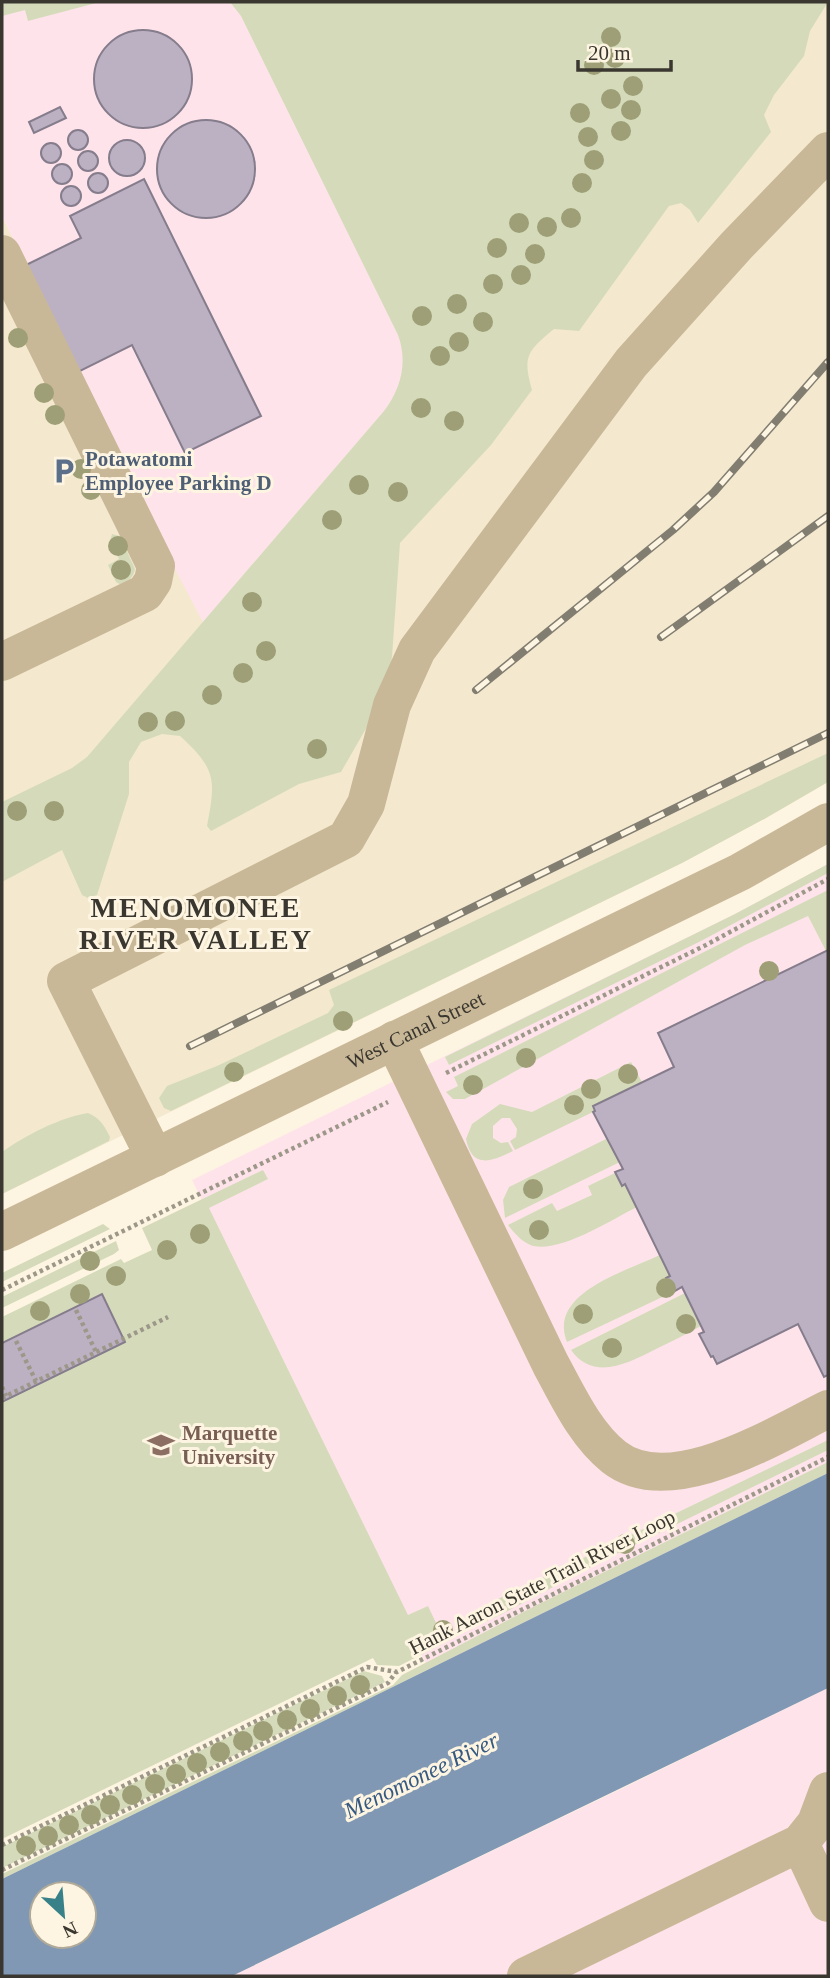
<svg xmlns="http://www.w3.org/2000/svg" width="830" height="1978" font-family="Georgia,serif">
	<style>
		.built { fill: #f4e9ce }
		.industrial { fill: #fee4ea }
		.green { fill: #d5dbba }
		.water { fill: #8198b4; fill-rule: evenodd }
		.building { fill: #bcb1c3; stroke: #857c8c; stroke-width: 2 }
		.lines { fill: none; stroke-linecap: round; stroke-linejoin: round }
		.path { stroke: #9c9789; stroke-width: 4.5; stroke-dasharray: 3.5 3.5; stroke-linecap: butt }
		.minor { stroke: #c9b897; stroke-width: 38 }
		.rail-casing { stroke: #827d71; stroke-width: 8 }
		.rail { stroke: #fdf5e1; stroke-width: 5; stroke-dasharray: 16; stroke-linecap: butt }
		.tree { fill: #9e9f76 }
		.labels { text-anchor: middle; stroke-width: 6; stroke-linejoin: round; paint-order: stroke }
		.service-label { font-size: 21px; font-weight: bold; fill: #4e5e75; stroke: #fdf5e1; text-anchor: start }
		.street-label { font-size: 21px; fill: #3a3730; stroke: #fdf5e1 }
		.education-label { font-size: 21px; font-weight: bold; fill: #785e54; stroke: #fdf5e1; text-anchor: start }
		.water-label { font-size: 23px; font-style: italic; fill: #365982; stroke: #fdf5e1 }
		.district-label { font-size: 28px; font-weight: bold; letter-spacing: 2px; fill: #3a3730; stroke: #fdf5e1 }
	</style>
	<rect width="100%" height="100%" fill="#fdf5e1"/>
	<polygon class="built" points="828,2 828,782 766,818 682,863 2,1194 2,216 175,569"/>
	<g class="industrial">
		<polygon points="2,2 794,2 217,649 175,569 2,216"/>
		<polygon points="828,864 828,1473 429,1670 192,1180 735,914"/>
		<polygon points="828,1688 828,1976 232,1976 629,1785"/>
	</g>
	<g class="green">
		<polygon points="2,2 100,2 28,21 25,10 2,16"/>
		<path d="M230,2H828L810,31L804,56L774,95L764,115L771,132L698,223L690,210L681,203L669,206L579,331L554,329C526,352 523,357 532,390L491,445L400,543L392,657L387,692L341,772L299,784L211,831L207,826C216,779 216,769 180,736L162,734L141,742L129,762V794L97,895L88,898L82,895L62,850L2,882V802L72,768L87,757L384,411C401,389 408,362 398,335L241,16Z"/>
		<path d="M112,534L120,536L135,569C134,576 128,583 121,585L116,582L108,565L119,559L110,541Z"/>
		<polygon points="828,753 828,782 766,818 682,863 171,1111 164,1108 159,1098 167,1086 217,1066 328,1013 334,1005 329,990"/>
		<polygon points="828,864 828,873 701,941 449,1065 445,1057 735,914"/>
		<polygon points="828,890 828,950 826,951 808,916 745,945 465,1099 453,1099 446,1092 458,1086 454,1077"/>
		<path d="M631,1062L642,1082L594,1106L595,1111L515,1150L510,1141L516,1137L517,1129L510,1118H502L493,1126V1138L501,1143L508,1142L513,1151C493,1161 472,1170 466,1139L472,1124L500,1104L532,1112Z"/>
		<path d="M88,1113C100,1118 104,1125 110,1137L109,1141L2,1194V1152C24,1136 61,1117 88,1113Z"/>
		<polygon points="608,1138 620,1162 505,1218 503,1200 509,1187"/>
		<polygon points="263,1170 268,1179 209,1208 408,1615 428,1606 438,1627 450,1622 450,1640 399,1666 377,1665 373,1658 2,1839 2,1317 121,1259 124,1263 152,1250 142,1228"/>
		<path d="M615,1173L621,1186L625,1184L637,1207C611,1220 562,1252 533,1246C523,1243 514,1233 508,1225L552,1203L557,1211L592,1195L588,1186Z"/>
		<polygon points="103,1224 110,1229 2,1282 2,1273"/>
		<polygon points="116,1241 119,1250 114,1254 2,1308 2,1297"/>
		<path d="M660,1255L670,1276L666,1278L673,1292L567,1342C547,1293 627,1271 660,1255Z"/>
		<path d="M685,1293L701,1326C686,1334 671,1342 656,1349C628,1363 594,1382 571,1350Z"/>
		<polygon points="828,1440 828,1450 612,1556 500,1615 482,1623 477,1620 473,1611"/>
		<polygon points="828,1462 828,1473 2,1879 2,1874 393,1685 402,1675 537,1605"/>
		<polygon points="364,1671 382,1676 385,1682 2,1868 2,1847"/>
	</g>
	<path class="water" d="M828,1473V1688L232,1976H2V1879ZM42,1894H84V1936H42Z"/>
	<g class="building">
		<circle cx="143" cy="79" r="49"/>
		<polygon points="60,107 66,118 34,133 29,122"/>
		<circle cx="206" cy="169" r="49"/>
		<circle cx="78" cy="140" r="10"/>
		<circle cx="127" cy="158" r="18"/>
		<circle cx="51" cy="153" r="10"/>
		<circle cx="88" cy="161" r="10"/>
		<circle cx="62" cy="174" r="10"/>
		<circle cx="98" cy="183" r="10"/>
		<polygon points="144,179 261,416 185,453 132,345 78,372 26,265 81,238 70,216"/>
		<circle cx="71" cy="196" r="10"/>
		<polygon points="828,950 828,1375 824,1377 798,1324 717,1364 713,1356 711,1357 699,1334 704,1332 682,1287 673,1292 666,1278 670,1276 625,1184 622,1186 615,1172 623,1169 593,1112 595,1111 593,1106 674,1067 658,1033"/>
		<polygon points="102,1294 125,1342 2,1402 2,1343"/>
	</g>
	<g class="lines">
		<g class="path">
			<polyline points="446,1073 706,945 828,879"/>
			<polyline points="2,1290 388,1102"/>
			<polyline points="76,1310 96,1352"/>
			<polyline points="16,1341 36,1381"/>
			<polyline points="2,1387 6,1396"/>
			<polyline points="2,1398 168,1317"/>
			<polyline points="2,1845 367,1667 397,1672 828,1457"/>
			<polyline points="2,1870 388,1683 396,1672"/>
		</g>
		<g class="minor">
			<polyline points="2,254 156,566 153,581 145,593 2,662"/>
			<path d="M394,1040L551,1365C568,1396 585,1434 614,1457C670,1501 775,1435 828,1409"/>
			<polyline points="155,1158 66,981 346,839 366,804 392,705 417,650 631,363 736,246 828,151"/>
			<path id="s1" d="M2,1232L740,872L828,822"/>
			<polyline points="800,1843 828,1903"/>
			<polyline points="526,1976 800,1843 816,1823 828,1791"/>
		</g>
		<defs>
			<g id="rail">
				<polyline points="661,637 828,516"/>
				<polyline points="476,690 673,530 714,492 828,362"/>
				<polyline points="190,1046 828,733"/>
			</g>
		</defs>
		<use href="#rail" class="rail-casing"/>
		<use href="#rail" class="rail"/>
	</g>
	<g class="tree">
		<circle cx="611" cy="37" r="10"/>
		<circle cx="615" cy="58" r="10"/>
		<circle cx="594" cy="65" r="10"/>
		<circle cx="633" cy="86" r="10"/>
		<circle cx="611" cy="99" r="10"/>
		<circle cx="631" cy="110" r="10"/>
		<circle cx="580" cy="113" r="10"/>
		<circle cx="621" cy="131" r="10"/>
		<circle cx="588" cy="137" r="10"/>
		<circle cx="594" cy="160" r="10"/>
		<circle cx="582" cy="183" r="10"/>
		<circle cx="571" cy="218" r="10"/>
		<circle cx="519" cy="223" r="10"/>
		<circle cx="547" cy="227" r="10"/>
		<circle cx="497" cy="248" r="10"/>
		<circle cx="535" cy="254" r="10"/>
		<circle cx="521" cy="275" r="10"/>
		<circle cx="493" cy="284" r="10"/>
		<circle cx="457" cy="304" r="10"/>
		<circle cx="422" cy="316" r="10"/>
		<circle cx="483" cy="322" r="10"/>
		<circle cx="18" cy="338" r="10"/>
		<circle cx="459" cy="342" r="10"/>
		<circle cx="440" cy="356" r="10"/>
		<circle cx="44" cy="393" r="10"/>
		<circle cx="421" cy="408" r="10"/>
		<circle cx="55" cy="415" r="10"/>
		<circle cx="454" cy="421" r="10"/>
		<circle cx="81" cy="469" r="10"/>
		<circle cx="359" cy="485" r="10"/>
		<circle cx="91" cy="490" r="10"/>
		<circle cx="398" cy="492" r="10"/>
		<circle cx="332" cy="520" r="10"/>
		<circle cx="118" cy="546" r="10"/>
		<circle cx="121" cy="570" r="10"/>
		<circle cx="252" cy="602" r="10"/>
		<circle cx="266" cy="651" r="10"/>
		<circle cx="243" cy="673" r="10"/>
		<circle cx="212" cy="695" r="10"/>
		<circle cx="175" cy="721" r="10"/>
		<circle cx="148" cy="722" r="10"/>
		<circle cx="317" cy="749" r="10"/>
		<circle cx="17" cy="811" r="10"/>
		<circle cx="54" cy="811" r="10"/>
		<circle cx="769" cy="971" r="10"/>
		<circle cx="343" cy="1021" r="10"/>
		<circle cx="526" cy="1058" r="10"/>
		<circle cx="234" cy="1072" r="10"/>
		<circle cx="628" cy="1074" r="10"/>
		<circle cx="473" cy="1085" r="10"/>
		<circle cx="591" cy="1089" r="10"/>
		<circle cx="574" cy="1105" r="10"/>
		<circle cx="533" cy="1189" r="10"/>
		<circle cx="539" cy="1230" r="10"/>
		<circle cx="200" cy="1234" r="10"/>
		<circle cx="167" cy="1250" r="10"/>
		<circle cx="90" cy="1261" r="10"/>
		<circle cx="116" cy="1276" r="10"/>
		<circle cx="666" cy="1288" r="10"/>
		<circle cx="80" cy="1294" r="10"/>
		<circle cx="40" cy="1311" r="10"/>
		<circle cx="583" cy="1314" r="10"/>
		<circle cx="686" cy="1324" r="10"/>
		<circle cx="612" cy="1348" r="10"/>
		<circle cx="625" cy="1544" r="10"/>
		<circle cx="443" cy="1630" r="10"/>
		<circle cx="360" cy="1685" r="10"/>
		<circle cx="337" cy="1696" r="10"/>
		<circle cx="310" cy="1709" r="10"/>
		<circle cx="287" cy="1720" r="10"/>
		<circle cx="263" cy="1731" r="10"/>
		<circle cx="243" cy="1741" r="10"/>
		<circle cx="220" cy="1752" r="10"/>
		<circle cx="197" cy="1763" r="10"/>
		<circle cx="176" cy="1774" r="10"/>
		<circle cx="155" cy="1784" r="10"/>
		<circle cx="132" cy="1795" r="10"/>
		<circle cx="110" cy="1805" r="10"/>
		<circle cx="91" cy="1815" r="10"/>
		<circle cx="69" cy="1825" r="10"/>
		<circle cx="48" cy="1836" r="10"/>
		<circle cx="26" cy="1846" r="10"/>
	</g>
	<defs>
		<symbol id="parking-bare" viewBox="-9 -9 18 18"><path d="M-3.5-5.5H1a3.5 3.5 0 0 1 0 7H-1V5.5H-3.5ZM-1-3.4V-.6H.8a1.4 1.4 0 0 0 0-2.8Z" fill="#5c6f8a" stroke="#fdf5e1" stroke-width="2.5" paint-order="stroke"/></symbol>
		<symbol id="university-bare" viewBox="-9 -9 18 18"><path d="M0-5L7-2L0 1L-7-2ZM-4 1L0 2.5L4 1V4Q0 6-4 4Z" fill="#8d6e63" stroke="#fdf5e1" stroke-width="2.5" paint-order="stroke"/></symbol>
	</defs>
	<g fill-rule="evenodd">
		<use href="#parking-bare" x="45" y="452" width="38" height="38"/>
		<use href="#university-bare" x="142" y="1426" width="38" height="38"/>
	</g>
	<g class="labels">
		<g class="service-label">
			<text x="85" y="466">Potawatomi<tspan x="85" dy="24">Employee Parking D</tspan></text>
		</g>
		<g class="street-label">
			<text dy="7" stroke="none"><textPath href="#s1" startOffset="460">West Canal Street</textPath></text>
			<text transform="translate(542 1582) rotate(-27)" y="7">Hank Aaron State Trail River Loop</text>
		</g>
		<g class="education-label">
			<text x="182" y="1440">Marquette<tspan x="182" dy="24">University</tspan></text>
		</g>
		<g class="water-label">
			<text transform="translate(421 1775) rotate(-26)" y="8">Menomonee River</text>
		</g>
		<g class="district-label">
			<text x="196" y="917">MENOMONEE<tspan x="196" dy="32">RIVER VALLEY</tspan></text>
		</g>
	</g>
	<rect width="830" height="1978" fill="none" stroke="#3a3730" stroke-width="7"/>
	<g transform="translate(63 1915) rotate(154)"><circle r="33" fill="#fdf5e1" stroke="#afa99a" stroke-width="2"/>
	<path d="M0-5L12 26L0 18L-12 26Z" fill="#398189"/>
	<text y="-10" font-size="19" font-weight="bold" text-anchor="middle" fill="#3a3730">N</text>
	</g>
	<path d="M578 60v10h93v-10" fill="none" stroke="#3a3730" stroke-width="3.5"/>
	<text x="588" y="60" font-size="21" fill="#3a3730" stroke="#fdf5e1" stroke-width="5" paint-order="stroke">20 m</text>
</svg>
